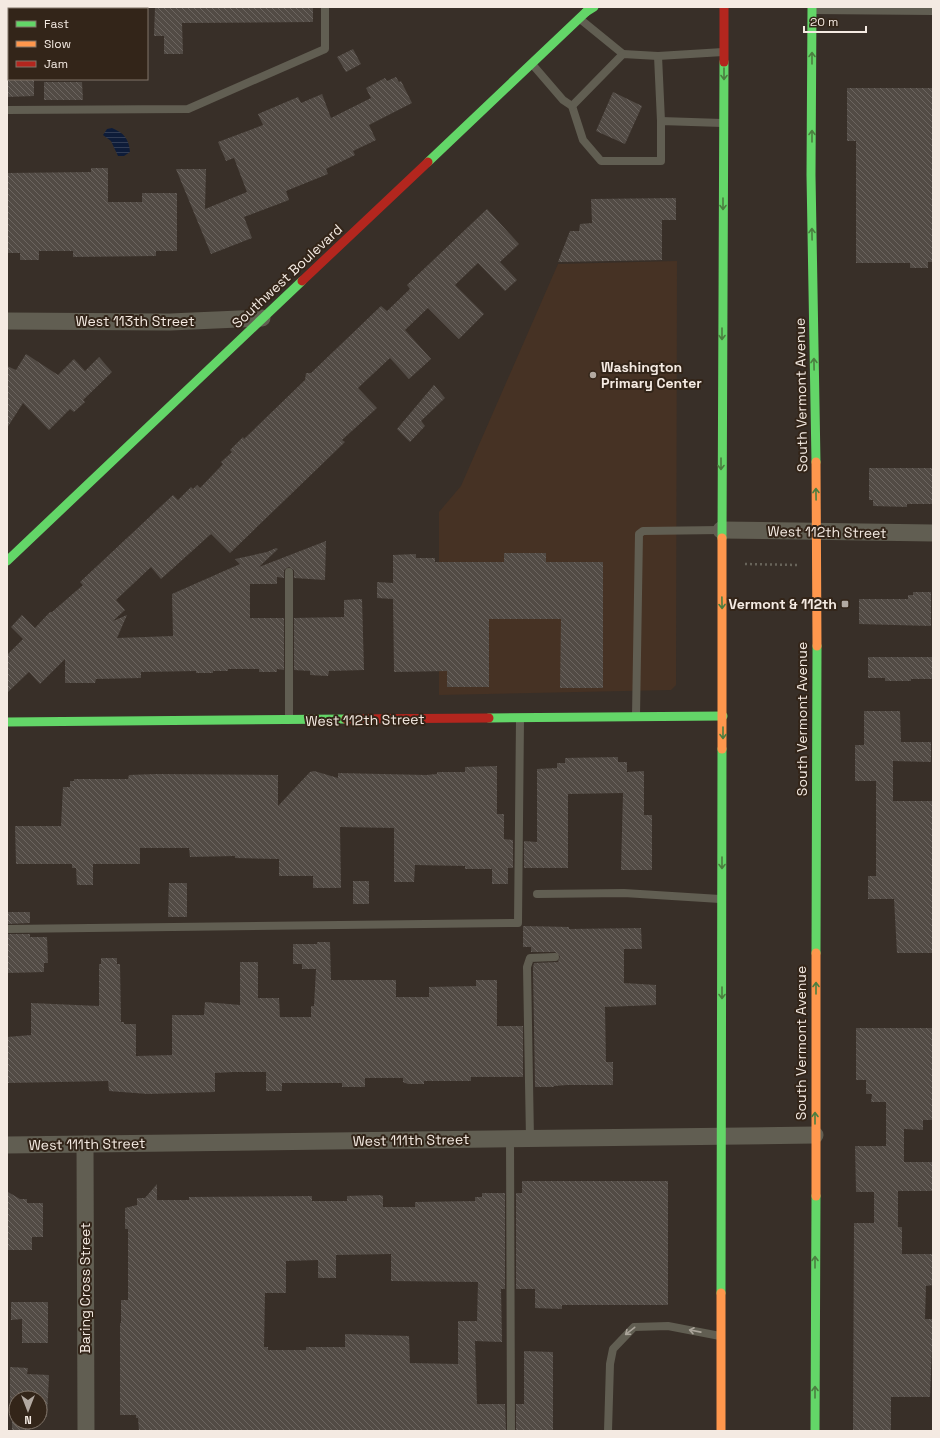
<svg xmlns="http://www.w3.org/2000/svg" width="940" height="1438" font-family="'Space Grotesk',sans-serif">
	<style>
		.built { fill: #463224 }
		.water { fill: url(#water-rules) }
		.building { fill: url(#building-back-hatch); fill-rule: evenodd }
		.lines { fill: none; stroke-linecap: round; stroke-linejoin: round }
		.path { stroke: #68645a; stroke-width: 2.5; stroke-dasharray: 2 3; stroke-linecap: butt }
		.lane { stroke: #615e52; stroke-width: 8 }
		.street { stroke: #615e52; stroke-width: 17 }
		.fast { stroke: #63d668; stroke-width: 9 }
		.slow { stroke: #ff974d; stroke-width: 9 }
		.jam { stroke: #b3261e; stroke-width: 9 }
		.oneway { stroke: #4b7e40 }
		.oneway2 { stroke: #aaa49a }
		.poi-dot { fill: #b2a9a1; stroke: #332519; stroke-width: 1.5 }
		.labels { text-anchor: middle; stroke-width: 4; stroke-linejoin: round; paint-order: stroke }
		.street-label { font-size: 14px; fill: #f4eae2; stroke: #332519 }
		.poi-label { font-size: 14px; font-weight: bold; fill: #f4eae2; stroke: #332519; text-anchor: start }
	</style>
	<defs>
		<pattern id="water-rules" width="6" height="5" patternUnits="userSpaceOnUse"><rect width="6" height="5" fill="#0e1c39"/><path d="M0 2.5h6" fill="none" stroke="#323d55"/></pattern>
		<pattern id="building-back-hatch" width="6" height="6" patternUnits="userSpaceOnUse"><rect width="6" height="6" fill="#524b45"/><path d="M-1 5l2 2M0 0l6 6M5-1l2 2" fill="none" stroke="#6c6560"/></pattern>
	</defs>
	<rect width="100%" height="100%" fill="#382f28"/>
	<polygon class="built" points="677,261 676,685 671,690 439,695 439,512 461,486 558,264"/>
	<path class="water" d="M112,128C124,133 129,139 130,152L124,156H118L111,141L103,135L107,129Z"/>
	<g class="building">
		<polygon points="155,7 313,7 313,22 182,23 183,54 164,54 164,36 154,36"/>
		<polygon points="353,49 361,64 346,72 337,57"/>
		<polygon points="396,77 399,82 401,81 412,103 369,125 376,140 353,151 355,155 326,169 328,174 286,191 289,200 244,217 252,238 211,254 176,169 206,169 205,209 247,192 234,158 226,161 218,142 263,125 258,114 298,97 301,103 322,94 331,118 371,98 366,88 385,78 387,81"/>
		<polygon points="7,79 34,79 34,96 7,97"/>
		<polygon points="44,82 82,82 83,100 44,100"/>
		<polygon points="847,88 933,88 933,262 928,262 928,268 910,268 910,263 856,263 856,141 847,141"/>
		<polygon points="613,92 642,106 625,144 596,131"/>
		<polygon points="91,168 108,168 108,202 142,202 142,193 177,193 177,251 156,251 156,256 73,257 73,251 39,251 39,260 20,260 20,253 7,253 7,173 91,172"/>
		<polygon points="676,198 676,220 662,220 662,260 558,262 570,231 579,231 580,224 592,223 591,199"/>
		<polygon points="487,209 519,244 500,262 517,280 505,291 478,263 455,285 484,314 459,339 428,308 405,330 431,359 409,379 390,358 358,388 377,408 342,440 345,442 230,553 211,534 161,579 151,567 116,600 125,610 113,621 127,615 117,638 173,636 172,594 240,564 235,559 267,552 276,548 278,549 259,567 326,541 325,580 294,578 294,570 289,567 284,570 284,578 277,577 277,584 250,584 250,618 284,618 284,670 277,669 277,672 259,672 259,669 228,669 228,671 213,671 213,673 196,673 196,671 141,672 141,678 96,679 95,683 65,683 65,659 40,684 29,672 7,693 7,655 23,639 11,627 22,615 35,628 50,612 52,612 83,585 80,582 173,495 178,500 191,487 193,489 197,485 200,488 223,464 221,462 232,452 230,450 243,437 244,439 305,380 306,373 311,373 381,306 387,311 410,289 407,285"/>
		<polygon points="26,354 58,375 74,359 85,371 99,357 112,372 83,400 85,402 74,412 70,409 49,430 23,403 7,428 7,366 16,370"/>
		<polygon points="434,385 445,398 421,421 425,426 410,442 397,429"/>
		<polygon points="869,468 933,468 933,504 907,504 907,507 873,506 873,500 869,500"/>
		<polygon points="504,553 546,553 546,562 603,562 603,688 560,688 561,619 489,619 489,687 447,687 447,671 394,672 393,599 377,598 377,582 393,583 393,555 416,554 416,558 435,558 435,562 504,562"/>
		<polygon points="913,592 931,592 931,626 859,624 859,599 908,599 908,595 913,595"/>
		<polygon points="362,599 364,670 329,671 328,676 310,675 310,671 294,670 294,618 344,617 344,600"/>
		<polygon points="868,657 933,657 933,676 932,679 911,679 911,681 885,681 885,678 868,678"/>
		<polygon points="864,711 900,711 901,742 931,742 931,762 893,761 893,801 933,801 933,953 897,953 894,899 868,899 868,876 876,876 876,781 855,781 855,745 864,745"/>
		<polygon points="618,757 618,762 627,762 627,772 644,771 644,815 652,815 652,870 621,870 623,793 568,794 568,868 524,868 524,841 537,842 537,769 557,768 557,763 565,763 565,758"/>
		<polygon points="497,766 497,814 504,814 504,839 513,840 513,868 508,868 508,884 492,884 492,869 465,869 465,866 415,865 414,882 394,882 394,828 340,827 341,888 313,888 313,876 279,876 279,859 235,858 235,856 190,857 189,848 140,848 140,864 93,864 93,885 77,885 76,868 72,868 72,864 16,864 15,826 61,826 63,787 70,787 70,781 74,781 74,779 128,779 129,775 156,774 278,775 278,806 310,772 314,771 338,778 338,773 426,775 437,774 437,772 465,772 465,767"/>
		<rect x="353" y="881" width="16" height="23"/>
		<polygon points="169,883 187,883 187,917 168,917"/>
		<polygon points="7,912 30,912 30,923 7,924"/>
		<polygon points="523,926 569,927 569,929 641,928 642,949 624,949 624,983 656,985 656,1005 605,1007 606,1062 613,1062 613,1085 567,1085 554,1086 554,1087 535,1087 533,968 534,963 558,962 560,956 555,952 531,952 531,947 523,947"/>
		<polygon points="7,934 30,934 30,937 47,937 48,963 44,963 44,972 7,973"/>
		<polygon points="317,942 330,942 331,980 396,980 396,997 429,997 429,987 476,986 476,980 497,980 497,1026 523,1026 523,1077 471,1077 471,1081 424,1081 424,1084 408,1084 403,1082 403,1078 365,1078 365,1087 342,1087 342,1083 282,1083 282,1091 266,1091 266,1072 234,1072 215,1073 215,1092 148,1094 109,1091 108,1081 7,1083 7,1037 31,1035 31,1003 99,1006 99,964 101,964 101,958 117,958 117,964 120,964 121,1022 124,1022 124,1024 136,1024 136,1056 172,1055 172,1015 204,1015 205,1002 240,1005 240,962 258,962 258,998 279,998 280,1017 311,1017 311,1006 314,1006 316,969 302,969 302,964 293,964 293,944 317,944"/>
		<polygon points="856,1028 933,1028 933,1120 923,1120 923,1130 904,1129 904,1162 933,1162 933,1191 898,1191 898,1227 902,1227 902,1254 933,1254 933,1285 926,1286 925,1319 933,1319 930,1397 891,1397 891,1431 853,1431 854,1223 874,1223 874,1192 856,1192 855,1146 886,1146 886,1102 871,1102 872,1094 866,1094 866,1080 856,1080"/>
		<polygon points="522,1181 668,1181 668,1305 562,1305 562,1309 535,1308 535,1289 516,1289 516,1193 522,1193"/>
		<path d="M157,1184V1200H189V1197L312,1196V1201H347V1196L380,1195L383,1196V1207H415V1202L475,1201V1197H482V1193H505V1289H501L502,1342L475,1341L477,1404H505L506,1431H139L138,1418H136V1415H120V1323H121V1300H128V1229H125V1208L137,1205V1198H145ZM391,1254V1281L478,1282L477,1321H458V1364L410,1363L409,1336L345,1334V1347H306V1350H268V1347H264L265,1293H286V1261L318,1260V1278H336V1255Z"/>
		<polygon points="8,1192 20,1199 27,1199 27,1203 43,1203 43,1237 32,1237 32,1250 8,1250"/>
		<polygon points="11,1302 48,1302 48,1343 22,1343 22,1319 11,1320"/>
		<polygon points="524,1351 553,1352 553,1431 516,1431 516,1404 524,1404"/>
		<polygon points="10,1367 28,1368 27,1374 49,1375 47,1417 40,1417 40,1398 16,1398 16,1422 30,1422 30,1431 12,1431 12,1416 10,1416"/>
	</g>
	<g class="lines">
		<polyline class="path" points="745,564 797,565"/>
		<g class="lane">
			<polyline points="48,7 48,9"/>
			<polyline points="812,10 933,11"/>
			<polyline points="580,19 623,54"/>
			<polyline points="658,56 661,121"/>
			<polyline points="532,64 563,100 572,106 583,140 601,161 661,161 661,121 722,123"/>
			<polyline points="572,106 623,54 658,56 723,52"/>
			<polyline points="7,110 188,109 325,49 325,7"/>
			<polyline points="289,572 289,720"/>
			<polyline points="636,716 639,534 643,531 721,530"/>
			<polyline points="537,894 624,893 720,899"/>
			<polyline points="7,929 518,923 520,719"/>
			<polyline points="510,1139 511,1431"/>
			<polyline points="530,1139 527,967 530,958 555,957"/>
			<polyline points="608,1431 610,1364 613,1349 634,1327 668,1326 720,1336"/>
		</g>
		<g class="street">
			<polyline points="7,321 170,322 262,318"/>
			<polyline points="721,530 933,533"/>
			<polyline points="85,1144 86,1431"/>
			<polyline points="7,1145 815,1135"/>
		</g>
		<g class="fast">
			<polyline points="812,7 811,175 816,462"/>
			<polyline points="586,12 594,7"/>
			<polyline points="428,162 586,12"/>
			<polyline points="722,538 724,62"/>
			<polyline points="7,561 302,281"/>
			<polyline points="489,718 723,716"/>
			<polyline points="7,722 346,719"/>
			<polyline points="816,953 817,646"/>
			<polyline points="721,1293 722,749"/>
			<polyline points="815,1431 816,1196"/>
		</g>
		<g class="slow">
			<polyline points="816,462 817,646"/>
			<polyline points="722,749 722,538"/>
			<polyline points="816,1196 816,953"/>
			<polyline points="721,1431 721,1293"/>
		</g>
		<g class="jam">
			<polyline points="724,62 724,7"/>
			<polyline points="302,281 428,162"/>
			<polyline points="346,719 489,718"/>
		</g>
	</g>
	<defs><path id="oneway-shaft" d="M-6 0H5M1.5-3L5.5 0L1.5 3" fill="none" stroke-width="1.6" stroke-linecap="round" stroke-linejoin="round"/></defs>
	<g class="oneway">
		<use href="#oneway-shaft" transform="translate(812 58) rotate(-90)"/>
		<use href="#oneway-shaft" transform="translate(724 74) rotate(90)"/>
		<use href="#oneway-shaft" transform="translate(812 136) rotate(-90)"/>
		<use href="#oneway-shaft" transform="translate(723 204) rotate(90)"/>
		<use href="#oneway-shaft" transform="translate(812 234) rotate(-91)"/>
		<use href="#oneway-shaft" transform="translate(722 334) rotate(90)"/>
		<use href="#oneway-shaft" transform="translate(814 364) rotate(-91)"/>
		<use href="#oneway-shaft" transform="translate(721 464) rotate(90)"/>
		<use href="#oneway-shaft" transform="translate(816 494) rotate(-91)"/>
		<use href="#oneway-shaft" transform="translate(722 603) rotate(89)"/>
		<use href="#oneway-shaft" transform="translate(723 733) rotate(90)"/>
		<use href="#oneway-shaft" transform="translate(722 863) rotate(90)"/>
		<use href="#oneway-shaft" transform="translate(816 988) rotate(-90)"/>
		<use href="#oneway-shaft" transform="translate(722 993) rotate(90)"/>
		<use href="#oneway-shaft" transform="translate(815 1118) rotate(-90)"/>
		<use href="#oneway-shaft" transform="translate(815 1262) rotate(-90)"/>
		<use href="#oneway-shaft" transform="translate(815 1392) rotate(-90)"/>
	</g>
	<g class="oneway2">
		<use href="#oneway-shaft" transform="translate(630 1331) rotate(142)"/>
		<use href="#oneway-shaft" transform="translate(695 1331) rotate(-169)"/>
	</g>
	<g class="poi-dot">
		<circle cx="593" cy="375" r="4"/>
		<rect x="841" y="600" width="8" height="8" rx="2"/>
	</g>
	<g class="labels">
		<g class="street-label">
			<text transform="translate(287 276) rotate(-43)" y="5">Southwest Boulevard</text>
			<text x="135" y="326">West 113th Street</text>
			<text transform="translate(801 395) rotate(-91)" y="5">South Vermont Avenue</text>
			<text transform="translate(827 532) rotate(1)" y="5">West 112th Street</text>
			<text transform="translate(802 719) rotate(-90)" y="5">South Vermont Avenue</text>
			<text transform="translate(365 720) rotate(-1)" y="5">West 112th Street</text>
			<text transform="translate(801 1043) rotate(-90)" y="5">South Vermont Avenue</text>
			<text transform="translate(411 1140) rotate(-1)" y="5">West 111th Street</text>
			<text transform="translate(87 1144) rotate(-1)" y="5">West 111th Street</text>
			<text transform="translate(85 1288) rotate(-90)" y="5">Baring Cross Street</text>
		</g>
		<g class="poi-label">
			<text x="601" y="372">Washington<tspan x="601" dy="16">Primary Center</tspan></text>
			<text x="837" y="609" text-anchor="end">Vermont &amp; 112th</text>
		</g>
	</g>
	<rect width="940" height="1438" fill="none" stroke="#f4eae2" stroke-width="16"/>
	<rect x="8" y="8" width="140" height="72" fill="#332519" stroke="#807469"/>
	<rect x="16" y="21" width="20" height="6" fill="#63d668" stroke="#807469"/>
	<text x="44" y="28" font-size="12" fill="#f4eae2">Fast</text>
	<rect x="16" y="41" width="20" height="6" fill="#ff974d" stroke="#807469"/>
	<text x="44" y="48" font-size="12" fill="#f4eae2">Slow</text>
	<rect x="16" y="61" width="20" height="6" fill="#b3261e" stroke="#807469"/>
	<text x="44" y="68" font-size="12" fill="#f4eae2">Jam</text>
	<g transform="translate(28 1410) rotate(180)"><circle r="19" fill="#332519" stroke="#807469"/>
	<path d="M0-3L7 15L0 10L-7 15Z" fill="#b2a9a1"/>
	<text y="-6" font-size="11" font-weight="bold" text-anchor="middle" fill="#f4eae2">N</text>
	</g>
	<path d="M804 26v6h62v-6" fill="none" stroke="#f4eae2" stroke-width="2"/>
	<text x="810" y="26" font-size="12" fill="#f4eae2" stroke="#332519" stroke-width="3" paint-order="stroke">20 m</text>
</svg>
